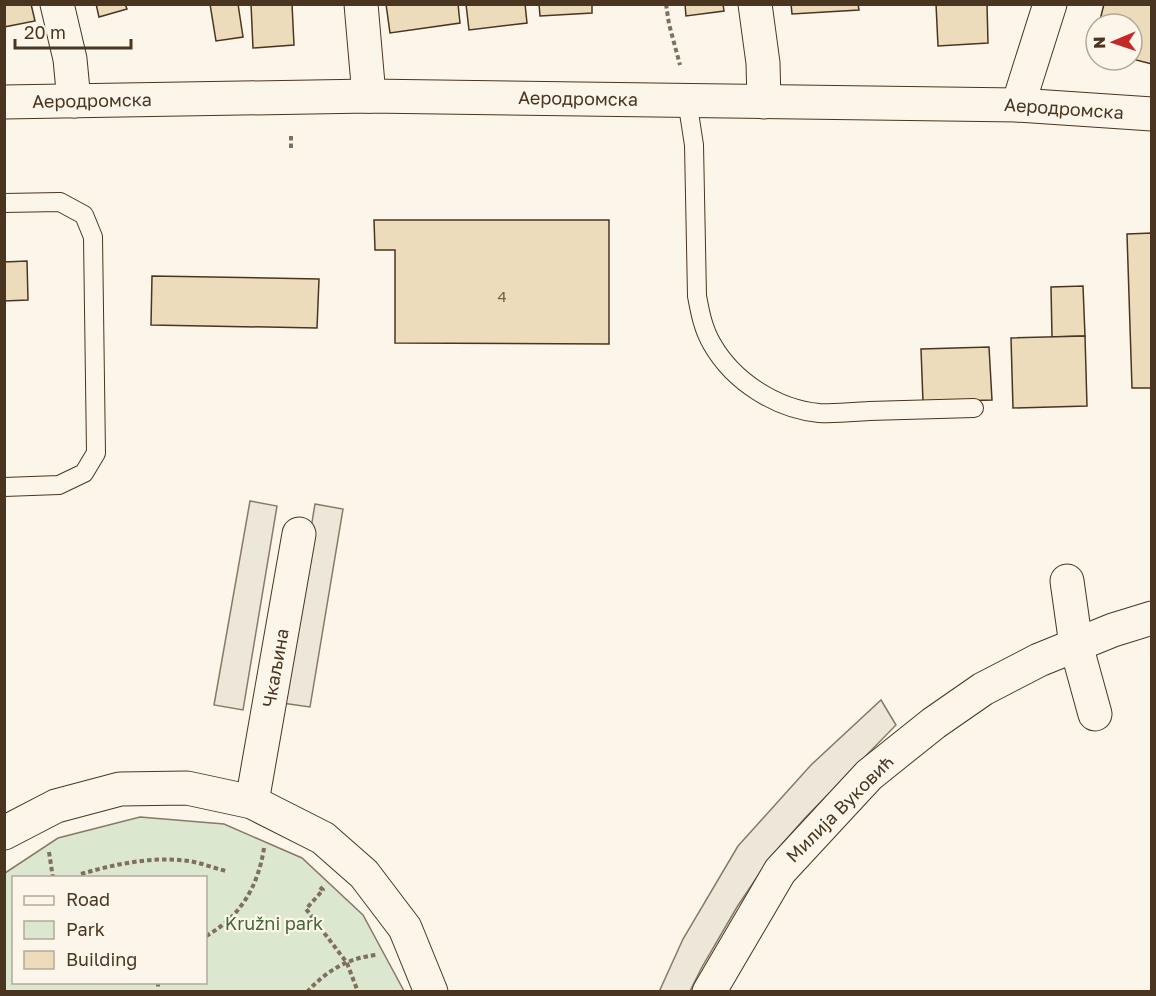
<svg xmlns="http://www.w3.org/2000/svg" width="1156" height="996" font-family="'Golos Text',sans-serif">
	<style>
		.green { fill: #dce7d0; stroke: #887966; stroke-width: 1.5; fill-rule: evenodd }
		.parking { fill: #ede7d9; stroke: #887966; stroke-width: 1.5 }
		.building { fill: #ecdcbc; stroke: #4a3520; stroke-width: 1.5 }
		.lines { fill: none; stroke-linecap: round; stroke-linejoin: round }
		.lane-casing { stroke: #4a3520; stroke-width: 20 }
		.street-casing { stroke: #4a3520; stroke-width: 35 }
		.secondary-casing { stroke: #4a3520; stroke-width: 35 }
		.path { stroke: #7f6f5c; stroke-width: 4; stroke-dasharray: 4.5 3; stroke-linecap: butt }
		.lane { stroke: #fbf6e9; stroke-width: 18 }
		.street { stroke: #fbf6e9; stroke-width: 33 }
		.secondary { stroke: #fbf6e9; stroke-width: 33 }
		.labels { text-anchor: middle; stroke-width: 4.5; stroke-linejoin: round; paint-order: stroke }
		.number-label { font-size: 15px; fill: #725f47 }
		.street-label { font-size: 18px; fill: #4a3520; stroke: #fbf6e9 }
		.park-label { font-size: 18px; fill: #436837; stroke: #fbf6e9 }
	</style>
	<rect width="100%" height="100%" fill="#fbf6e9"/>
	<path class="green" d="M140,817L224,824L302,858L363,915L404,991H5V873L58,838ZM14,878H206V982H14Z"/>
	<g class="parking">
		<polygon points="250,501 277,506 243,710 214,705"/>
		<polygon points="315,504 343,509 310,707 282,703"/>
		<polygon points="881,700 896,725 805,818 769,859 737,907 702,967 690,991 659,992 683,939 738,846 811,765"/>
	</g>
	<g class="building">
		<polygon points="4,4 31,4 35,21 4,27"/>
		<polygon points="96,4 125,4 127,9 99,17"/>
		<polygon points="210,4 238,4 243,37 216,41"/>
		<polygon points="251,4 292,4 294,45 253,48"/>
		<polygon points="386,4 458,4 460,23 390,33"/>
		<polygon points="466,4 525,4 527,23 469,30"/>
		<polygon points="539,4 592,4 592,13 540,16"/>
		<polygon points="685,4 723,4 724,11 686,16"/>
		<polygon points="791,4 858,4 859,10 792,14"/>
		<polygon points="936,4 987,4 988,43 938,46"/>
		<polygon points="1104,4 1152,4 1152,64 1132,59 1132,24 1099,24"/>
		<polygon points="374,220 609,220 609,344 395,343 395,250 375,250"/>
		<polygon points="1152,233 1152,388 1132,388 1127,234"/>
		<polygon points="27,261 28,300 4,301 4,262"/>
		<polygon points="152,276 319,279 317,328 151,325"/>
		<polygon points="1083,286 1085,336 1052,337 1051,287"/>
		<polygon points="1085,336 1087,406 1013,408 1011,338"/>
		<polygon points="989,347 992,400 923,402 921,349"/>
	</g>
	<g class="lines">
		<defs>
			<g id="lane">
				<path d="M687,100L694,145L697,296C700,312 703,329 712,344C733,381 776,409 819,413C836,414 853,412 869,411C904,410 939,409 974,408"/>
				<polyline points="4,203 60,202 84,215 93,237 96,453 84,473 59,485 4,487"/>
			</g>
			<g id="street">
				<polyline points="57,4 70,59 74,101"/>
				<polyline points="361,4 369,96"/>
				<polyline points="755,4 763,63 764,102"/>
				<polyline points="1018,105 1050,4"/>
				<polyline points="1067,581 1076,645 1095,714"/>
				<polyline points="252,802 299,534"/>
				<polyline points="4,833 56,806 120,789 187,788 252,802 323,838 364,874 405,928 431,992"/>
				<polyline points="709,992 780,871 869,775 934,723 983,689 1039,660 1113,630 1152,618"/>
			</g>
			<polyline id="secondary" points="4,102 369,96 1018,105 1152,114"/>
		</defs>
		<use href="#lane" class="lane-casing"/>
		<use href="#street" class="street-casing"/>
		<use href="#secondary" class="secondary-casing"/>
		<g class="path">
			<polyline points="666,4 669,24 680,65"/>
			<polyline points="291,148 291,133"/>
			<polyline points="49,852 53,878"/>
			<path d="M81,874C115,864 153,856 189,861C201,863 214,868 226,871"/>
			<polyline points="320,887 323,890 306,909 347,963 358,992"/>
			<path d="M206,936C240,917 258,887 264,848"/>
			<polyline points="158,982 158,988"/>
			<path d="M307,992C326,971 348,958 376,955"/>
		</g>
		<use href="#lane" class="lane"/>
		<use href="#street" class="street"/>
		<use href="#secondary" class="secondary"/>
	</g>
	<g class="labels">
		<g class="number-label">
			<text x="502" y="302">4</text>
		</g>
		<g class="street-label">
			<text transform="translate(578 99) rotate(1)" y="6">Аеродромска</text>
			<text transform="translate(92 101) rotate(-1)" y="6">Аеродромска</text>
			<text transform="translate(1064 109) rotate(4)" y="6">Аеродромска</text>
			<text transform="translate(276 668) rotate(-80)" y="6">Чкаљина</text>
			<text transform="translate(840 809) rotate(-45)" y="6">Милија Вуковић</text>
		</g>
		<g class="park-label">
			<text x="274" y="930">Kružni park</text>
		</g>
	</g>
	<rect width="1156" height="996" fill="none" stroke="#4a3520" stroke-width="12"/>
	<rect x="12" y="876" width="195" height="108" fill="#fbf6e9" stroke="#b4a999" stroke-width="1.5"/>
	<rect x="24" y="896" width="30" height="9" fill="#fbf6e9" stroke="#b4a999" stroke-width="1.5"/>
	<text x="66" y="906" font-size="18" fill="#4a3520">Road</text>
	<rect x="24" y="921" width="30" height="18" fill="#dce7d0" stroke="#b4a999" stroke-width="1.5"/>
	<text x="66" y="936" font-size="18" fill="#4a3520">Park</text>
	<rect x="24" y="951" width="30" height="18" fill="#ecdcbc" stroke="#b4a999" stroke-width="1.5"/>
	<text x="66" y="966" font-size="18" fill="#4a3520">Building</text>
	<g transform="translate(1114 42) rotate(268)"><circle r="28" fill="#fbf6e9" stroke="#b4a999" stroke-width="1.5"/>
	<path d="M0-4.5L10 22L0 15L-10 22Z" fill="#c62828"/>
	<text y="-9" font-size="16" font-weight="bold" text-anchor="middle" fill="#4a3520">N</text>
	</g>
	<path d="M15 39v9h116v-9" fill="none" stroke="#4a3520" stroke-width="3"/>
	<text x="24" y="39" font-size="18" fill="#4a3520" stroke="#fbf6e9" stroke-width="4.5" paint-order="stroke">20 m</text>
</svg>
